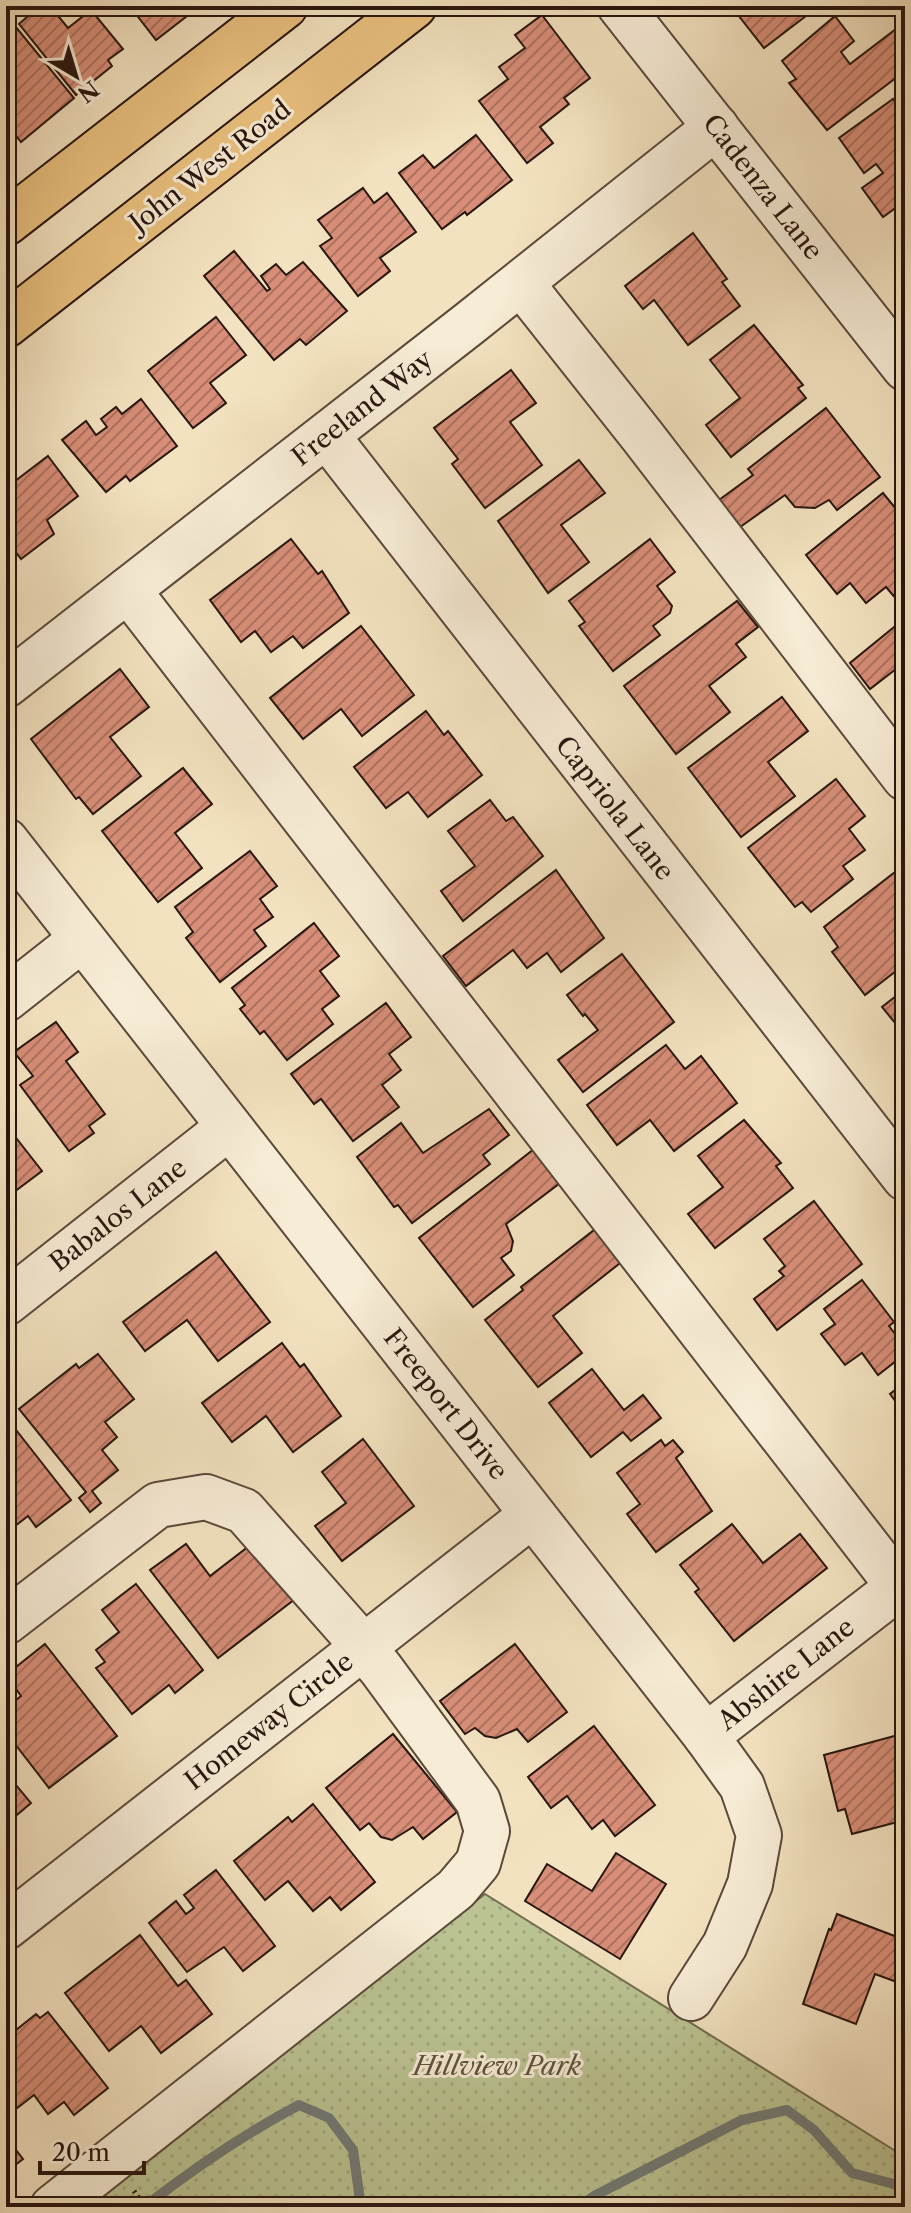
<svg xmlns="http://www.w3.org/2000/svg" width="911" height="2213" font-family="'Libre Caslon Text',serif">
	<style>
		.grass { fill: url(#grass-dots); stroke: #716c50; stroke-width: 2 }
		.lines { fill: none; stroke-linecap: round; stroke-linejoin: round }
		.stream { stroke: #707976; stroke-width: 10 }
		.building { fill: url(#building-hatch); stroke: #27150e; stroke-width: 2 }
		.minor-casing { stroke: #5a483a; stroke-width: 48 }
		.major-casing { stroke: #27150e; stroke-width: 48 }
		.path { stroke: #27150e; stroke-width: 5; stroke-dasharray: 2 4; stroke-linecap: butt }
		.minor { stroke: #f7ecd6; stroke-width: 44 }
		.major { stroke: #eac180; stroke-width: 44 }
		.labels { text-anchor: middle; stroke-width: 6; stroke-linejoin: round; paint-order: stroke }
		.street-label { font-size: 26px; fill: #27150e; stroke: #f7ecd6 }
		.park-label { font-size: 26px; font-style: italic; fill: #5b523c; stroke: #f7ecd6 }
	</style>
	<defs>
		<pattern id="grass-dots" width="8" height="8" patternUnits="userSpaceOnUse" patternTransform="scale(2)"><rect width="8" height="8" fill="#bbc392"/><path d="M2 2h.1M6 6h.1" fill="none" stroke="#a1a77d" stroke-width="1.8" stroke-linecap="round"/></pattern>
		<pattern id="building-hatch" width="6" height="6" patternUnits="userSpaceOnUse" patternTransform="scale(2)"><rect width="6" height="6" fill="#d88e78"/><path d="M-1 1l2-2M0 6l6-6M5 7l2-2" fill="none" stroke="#af7361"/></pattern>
	</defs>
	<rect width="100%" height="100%" fill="#f3e2c0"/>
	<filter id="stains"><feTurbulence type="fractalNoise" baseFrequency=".0025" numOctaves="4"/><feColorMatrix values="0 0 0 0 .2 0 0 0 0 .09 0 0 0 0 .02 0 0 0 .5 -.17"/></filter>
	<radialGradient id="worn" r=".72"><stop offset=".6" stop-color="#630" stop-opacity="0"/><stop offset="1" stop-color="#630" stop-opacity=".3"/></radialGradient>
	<polygon class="grass" points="485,1894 905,2157 905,2207 82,2207"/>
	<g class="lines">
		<g class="stream">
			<path d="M144,2207C193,2169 244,2134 299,2105L329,2118L353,2150L361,2207"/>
			<polyline points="579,2207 594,2196 742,2120 787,2110 814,2130 852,2173 905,2187"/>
		</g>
	</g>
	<g class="building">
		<polygon points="40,6 50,6 68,28 91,10 123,49 108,60 112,66 76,95 19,24"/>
		<polygon points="136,6 200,6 156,40 132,9"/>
		<polygon points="731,6 819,6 764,48"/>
		<polygon points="542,15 590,78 564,98 569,104 540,127 553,143 527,163 479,101 508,79 499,67 525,48 515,35"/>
		<polygon points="835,16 854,41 841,52 850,64 896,29 905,40 905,71 827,130 789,83 796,79 782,61"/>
		<polygon points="15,26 74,98 21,142 6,123 6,33"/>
		<polygon points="893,99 905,115 905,201 883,217 862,188 883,173 876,164 864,173 839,138"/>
		<polygon points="476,135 512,180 467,215 465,212 442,229 399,173 423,155 434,168"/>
		<polygon points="6,138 14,148 6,155"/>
		<polygon points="363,188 374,203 387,193 416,232 380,258 390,271 358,296 320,246 332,238 318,220"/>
		<polygon points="905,216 905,232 897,222"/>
		<polygon points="693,233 727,279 722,282 740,306 688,345 654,300 643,309 625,286"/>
		<polygon points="234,251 267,291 270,289 261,276 276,264 286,275 303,262 347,311 306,345 300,339 274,360 204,276"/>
		<polygon points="216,317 246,355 210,383 226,403 193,428 148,371"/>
		<polygon points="754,325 803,385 798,388 806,398 731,457 706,425 740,398 710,360"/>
		<polygon points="511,370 536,403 510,422 542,465 485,508 452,464 458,459 434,428"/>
		<polygon points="141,399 177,446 130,481 126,476 106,492 62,440 86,421 96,435 107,427 101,419 116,407 122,414"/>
		<polygon points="826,408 880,477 837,510 829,500 815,508 795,507 785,495 736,530 715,503 753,475 748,469"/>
		<polygon points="48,456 78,496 47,520 54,534 21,559 6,539 6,488"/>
		<polygon points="579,460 605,493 561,525 589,562 548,593 498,521"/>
		<polygon points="883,493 905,520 905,594 897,600 886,587 866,603 850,583 837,594 806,555"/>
		<polygon points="291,539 318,574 322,571 349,613 303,648 293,636 271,652 255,631 241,642 210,600"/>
		<polygon points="650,539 675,572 657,586 672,606 670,613 653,626 660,635 613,671 579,626 585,622 569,601"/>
		<polygon points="737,601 758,627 736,644 746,657 709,686 730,712 676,754 624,686"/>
		<polygon points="905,618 905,679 896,669 870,689 850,663"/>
		<polygon points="361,626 414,695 362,736 341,709 303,739 270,698"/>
		<polygon points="120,669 149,707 110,737 141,776 93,814 79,797 76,799 31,739"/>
		<polygon points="782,697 808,731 768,762 795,796 741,837 688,768"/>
		<polygon points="426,711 444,735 448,731 482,775 428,817 408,792 386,808 354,767"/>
		<polygon points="183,768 212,804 175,833 202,868 158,902 102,831"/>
		<polygon points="836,779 865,816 849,829 865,850 843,866 853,879 811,912 802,902 795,907 748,848"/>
		<polygon points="490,800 506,821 513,817 543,856 463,921 441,891 475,866 448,831"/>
		<polygon points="250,851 277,886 260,899 273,917 254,930 266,946 220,982 186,938 193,932 175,907"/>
		<polygon points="899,869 905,877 905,964 865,995 832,952 838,947 824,927"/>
		<polygon points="556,870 604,938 561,972 547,953 527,968 513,950 466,986 443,956"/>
		<polygon points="314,923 339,956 320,971 339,996 322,1009 333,1024 287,1060 264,1031 260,1034 240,1009 245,1005 232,988"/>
		<polygon points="622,954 674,1022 583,1092 558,1060 598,1030 585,1014 583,1016 567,995"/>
		<polygon points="905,989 905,1035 882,1007"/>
		<polygon points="386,1003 411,1037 389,1054 401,1070 382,1085 399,1107 353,1141 321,1099 314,1104 291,1074"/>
		<polygon points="56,1022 78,1052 66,1061 105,1114 89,1126 94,1133 69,1151 20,1085 33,1076 14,1052"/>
		<polygon points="666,1045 685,1069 701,1056 737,1103 674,1151 650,1120 617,1145 587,1105"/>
		<polygon points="489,1109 509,1135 483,1155 490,1164 412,1223 398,1205 394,1207 357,1157 401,1123 423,1153"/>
		<polygon points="744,1120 781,1163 776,1166 793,1188 715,1248 688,1214 723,1187 698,1156"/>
		<polygon points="6,1125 42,1171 6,1198"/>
		<polygon points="538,1146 564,1180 506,1224 513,1241 511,1251 501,1258 514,1275 473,1307 419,1238"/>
		<polygon points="814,1201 862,1264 777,1330 754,1299 784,1276 779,1271 785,1266 764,1239"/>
		<polygon points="603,1223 629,1256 553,1316 582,1353 538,1387 485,1320 523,1290 521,1287"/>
		<polygon points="216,1252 270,1322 218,1361 187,1320 145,1351 123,1322"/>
		<polygon points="862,1280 894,1322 889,1326 905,1347 905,1354 878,1375 862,1353 845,1365 821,1334 835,1324 824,1309"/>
		<polygon points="282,1343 300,1367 304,1364 341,1416 293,1452 266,1416 232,1442 202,1403"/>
		<polygon points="98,1354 134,1399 105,1422 117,1437 102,1450 118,1470 92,1491 101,1503 90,1512 79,1498 86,1492 19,1409 76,1364 79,1368"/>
		<polygon points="592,1369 624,1410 643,1395 661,1418 631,1441 623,1432 591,1457 549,1403"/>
		<polygon points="905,1382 905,1414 890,1394"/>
		<polygon points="13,1426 71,1500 36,1527 28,1516 6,1533 6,1431"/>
		<polygon points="363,1439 414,1506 342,1561 315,1526 346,1503 322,1472"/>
		<polygon points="661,1440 665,1446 673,1440 683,1452 676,1458 712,1511 656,1552 627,1514 640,1504 617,1473"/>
		<polygon points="905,1454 905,1472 896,1460"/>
		<polygon points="732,1524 763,1563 800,1534 827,1568 734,1641 695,1592 699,1589 680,1565"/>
		<polygon points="253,1543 295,1599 218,1658 150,1570 186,1544 210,1576"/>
		<polygon points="136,1584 203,1670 175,1693 169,1685 132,1714 96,1668 105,1662 96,1650 119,1632 102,1610"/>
		<polygon points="45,1644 117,1736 49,1788 8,1735 15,1730 6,1719 6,1708 21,1696 6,1675"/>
		<polygon points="515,1644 567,1712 528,1742 517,1729 496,1738 485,1736 475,1728 465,1734 440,1701"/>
		<polygon points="594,1726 655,1805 615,1836 603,1820 592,1829 567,1796 551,1808 528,1777"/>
		<polygon points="393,1734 457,1812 423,1839 413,1827 392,1840 381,1837 369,1823 360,1830 326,1788"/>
		<polygon points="898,1735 905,1761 905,1772 895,1775 905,1813 905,1820 852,1834 845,1809 838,1811 824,1755"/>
		<polygon points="6,1773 31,1803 6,1824"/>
		<polygon points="313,1804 375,1882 341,1910 330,1897 313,1911 288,1881 265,1900 234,1861 288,1817 292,1822"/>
		<polygon points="616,1853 666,1884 620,1959 525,1901 547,1864 592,1891"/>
		<polygon points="216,1870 275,1946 243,1971 224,1947 187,1972 149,1923 176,1901 186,1914 194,1908 184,1895"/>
		<polygon points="837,1914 905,1940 905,1985 875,1974 856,2024 803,2004 829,1929 831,1930"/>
		<polygon points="140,1935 178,1986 186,1980 212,2014 161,2053 141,2026 109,2051 65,1993"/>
		<polygon points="48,2012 108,2088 74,2115 64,2102 48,2114 34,2095 12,2112 6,2104 6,2038 36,2014 40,2018"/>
		<polygon points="6,2137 23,2159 6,2172"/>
	</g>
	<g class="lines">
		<defs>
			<g id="minor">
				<polyline points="620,6 905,368"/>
				<polyline points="521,283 643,437 905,778"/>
				<polyline points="327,436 905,1178"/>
				<polyline points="128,590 899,1587"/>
				<polyline points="6,685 470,323 716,127"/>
				<polyline points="6,841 706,1736 742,1786 759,1835 750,1884 725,1945 691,1998"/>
				<polyline points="6,999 82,939"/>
				<polyline points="6,1303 229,1127"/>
				<polyline points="6,1622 158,1505 206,1497 244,1511 348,1629 381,1669 478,1801 487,1831 478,1863 456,1889 53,2207"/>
				<polyline points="706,1736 905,1582"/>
				<polyline points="6,1927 532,1515"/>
			</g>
			<g id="major">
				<polyline points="6,223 285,6"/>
				<polyline points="6,325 414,6"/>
			</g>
		</defs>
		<use href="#minor" class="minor-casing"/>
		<use href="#major" class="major-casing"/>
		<polyline class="path" points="134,2191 145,2207"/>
		<use href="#minor" class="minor"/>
		<use href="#major" class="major"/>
	</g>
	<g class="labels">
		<g class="street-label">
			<text transform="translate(210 166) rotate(-38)" y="9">John West Road</text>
			<text transform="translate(763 187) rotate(52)" y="9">Cadenza Lane</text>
			<text transform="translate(362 408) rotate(-38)" y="9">Freeland Way</text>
			<text transform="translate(615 808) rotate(52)" y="9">Capriola Lane</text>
			<text transform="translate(118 1215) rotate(-38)" y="9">Babalos Lane</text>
			<text transform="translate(446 1404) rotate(52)" y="9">Freeport Drive</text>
			<text transform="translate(786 1674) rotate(-38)" y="9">Abshire Lane</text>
			<text transform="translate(269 1721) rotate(-38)" y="9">Homeway Circle</text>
		</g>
		<g class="park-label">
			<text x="497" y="2075">Hillview Park</text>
		</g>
	</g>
	<rect width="911" height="2213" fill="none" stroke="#f3e2c0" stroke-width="32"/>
	<rect x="8" y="8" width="895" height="2197" fill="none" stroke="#27150e" stroke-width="4"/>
	<rect x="16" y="16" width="879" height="2181" fill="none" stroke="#27150e" stroke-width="2"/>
	<g transform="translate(76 76) rotate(142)" stroke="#f7ecd6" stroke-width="6" paint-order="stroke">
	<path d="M0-6L14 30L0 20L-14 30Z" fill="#27150e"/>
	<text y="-12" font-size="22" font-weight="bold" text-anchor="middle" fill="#27150e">N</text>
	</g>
	<path d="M40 2161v12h104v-12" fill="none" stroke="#27150e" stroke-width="4"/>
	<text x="52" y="2161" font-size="24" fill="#27150e" stroke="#f7ecd6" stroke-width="6" paint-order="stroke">20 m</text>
	<rect width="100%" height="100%" filter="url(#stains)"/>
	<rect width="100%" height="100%" fill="url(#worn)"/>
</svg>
